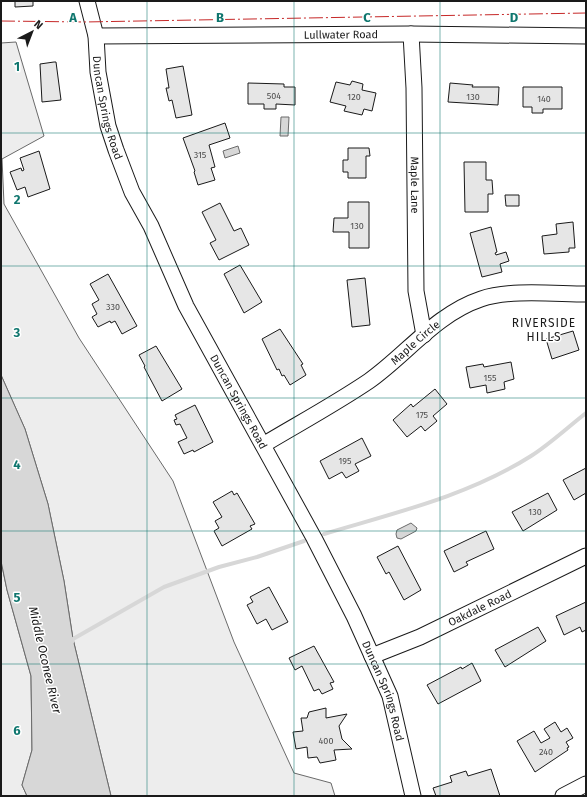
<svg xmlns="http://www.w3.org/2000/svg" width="587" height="797" font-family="'Fira Sans',sans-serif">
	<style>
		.green { fill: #ededed; stroke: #6a6a6a }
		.water { fill: #d7d7d7; stroke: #6a6a6a }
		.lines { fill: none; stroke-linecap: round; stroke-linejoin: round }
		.stream { stroke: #d7d7d7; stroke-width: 4 }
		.building { fill: #e6e6e6; stroke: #1a1a1a }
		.minor-casing { stroke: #1a1a1a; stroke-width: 17 }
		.minor { stroke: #fff; stroke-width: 15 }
		.power { stroke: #c62828; stroke-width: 1; stroke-dasharray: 14 3 2 3; stroke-linecap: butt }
		.grid { fill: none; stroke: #0f766e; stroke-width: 1; stroke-opacity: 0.55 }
		.labels { text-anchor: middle; stroke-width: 3; stroke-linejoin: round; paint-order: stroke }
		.number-label { font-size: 9px; fill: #4d4d4d }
		.street-label { font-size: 11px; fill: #1a1a1a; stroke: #fff }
		.neighbourhood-label { font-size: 12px; letter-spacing: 1px; fill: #1a1a1a; stroke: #fff }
		.water-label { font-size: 12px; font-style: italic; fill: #1a1a1a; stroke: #fff }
		.grid-label { font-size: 13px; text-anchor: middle; font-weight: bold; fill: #0f766e; stroke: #fff; stroke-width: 3; stroke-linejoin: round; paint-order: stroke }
	</style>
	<rect width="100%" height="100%" fill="#fff"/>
	<g class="green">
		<polygon points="16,42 44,136 2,159 4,204 79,338 173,481 234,642 294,773 331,783 335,796 111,796 73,639 64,581 48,504 25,429 1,375 1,43"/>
		<polygon points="1,561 7,590 31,676 32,750 22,785 27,796 1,796"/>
	</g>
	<g class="water">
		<polygon points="281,117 289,117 288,136 280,136"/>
		<polygon points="238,146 240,153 225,158 223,151"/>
		<polygon points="1,375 25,429 48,504 64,581 73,639 111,796 27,796 22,785 32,750 31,676 7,590 1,561"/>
		<polygon points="411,523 417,528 416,531 401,539 397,538 396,534 397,530"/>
	</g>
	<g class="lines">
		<g class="stream">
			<path d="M324,534C394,513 468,496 531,456C550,444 568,427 586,413"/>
			<polyline points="72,642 73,639 164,587 219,567 257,557 304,541"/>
		</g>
	</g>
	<g class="building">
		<polygon points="15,1 33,1 33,6 15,7"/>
		<polygon points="54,62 56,62 61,100 42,102 40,64"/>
		<polygon points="183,66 192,115 176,118 172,100 169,101 166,88 169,88 166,69"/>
		<polygon points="352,81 363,84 362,90 376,93 372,111 364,109 362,115 344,111 346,106 330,102 336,82 350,85"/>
		<polygon points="248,83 284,84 284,87 295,87 295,105 276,104 276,109 264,109 264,104 248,104"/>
		<polygon points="450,83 473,85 472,87 499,87 498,105 448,102"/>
		<polygon points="523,87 562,87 562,109 543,109 543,113 532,113 532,107 523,107"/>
		<polygon points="225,123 230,138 209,145 215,167 211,168 215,180 198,185 194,172 195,171 183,138"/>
		<polygon points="348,148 369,148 370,156 366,156 366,178 348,178 348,172 343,172 343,160 348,160"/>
		<polygon points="39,151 50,189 28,197 25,187 17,190 10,172 21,168 22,171 24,170 20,158"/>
		<polygon points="486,162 486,180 492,180 493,194 488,194 488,212 465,212 464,162"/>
		<polygon points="505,195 519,195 519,206 506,206"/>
		<polygon points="348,202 369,202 369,248 349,248 349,232 333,232 334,218 348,218"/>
		<polygon points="220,203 234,231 241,228 249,245 219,260 210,243 216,240 202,212"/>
		<polygon points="573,222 575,248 569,248 569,252 544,254 542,236 557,234 556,224"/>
		<polygon points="491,227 497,252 495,253 496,255 506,252 509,261 500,264 502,272 482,277 470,233"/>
		<polygon points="240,265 262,302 244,313 224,274"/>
		<polygon points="108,274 137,326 122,334 115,321 111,323 110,321 98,327 92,317 97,314 92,304 99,300 90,284"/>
		<polygon points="365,278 370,325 352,327 347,280"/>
		<polygon points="280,329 303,364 301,365 306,375 290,385 284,375 282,376 279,369 277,370 262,339"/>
		<polygon points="573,331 579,350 552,359 546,339"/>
		<polygon points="156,346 182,389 162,401 144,367 145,366 139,355"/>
		<polygon points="511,362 514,379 504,382 505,389 487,393 486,385 470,388 466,367 483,364 484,367"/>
		<polygon points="435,389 447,404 433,416 437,421 425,431 421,426 407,437 393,420 411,404 413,407"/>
		<polygon points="195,405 213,442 194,452 193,450 184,454 178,442 187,438 180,424 176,425 174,420 177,419 175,415"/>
		<polygon points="362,438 371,456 355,464 359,471 346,478 342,472 329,479 320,461"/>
		<polygon points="586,468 586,493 574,500 563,480"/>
		<polygon points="232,491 234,495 237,493 255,524 250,526 252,529 222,546 214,531 219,528 215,521 222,517 213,502"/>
		<polygon points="548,493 557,510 523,531 512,512"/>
		<polygon points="486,531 494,549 466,562 468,565 454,572 444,551"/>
		<polygon points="398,546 421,590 404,600 389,572 386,574 377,557"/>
		<polygon points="269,587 288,622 272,630 266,619 257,624 247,605 253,602 250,597"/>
		<polygon points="586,602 586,630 582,632 580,627 564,635 556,616"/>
		<polygon points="538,627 546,641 505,667 495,650"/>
		<polygon points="314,646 334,682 330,683 333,689 322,694 319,689 314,691 302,666 295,670 289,658"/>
		<polygon points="472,663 481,681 438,704 427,685 461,667 462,669"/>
		<polygon points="326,708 326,718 347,714 339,726 342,739 352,749 334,750 336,760 320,763 317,757 308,758 307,747 296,749 293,732 303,731 301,718 307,718 309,712"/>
		<polygon points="555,722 561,732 567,728 573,738 566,742 569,747 567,748 568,750 535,772 517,741 534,731 541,743 550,738 544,729"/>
		<polygon points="491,769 500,796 436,796 433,788 452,782 450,776 466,771 468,776"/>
	</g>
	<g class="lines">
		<defs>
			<g id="minor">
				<path id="s1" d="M87,1L96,36L98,72L108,126L116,150L132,192L151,226L186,306L314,538L354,616L390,696L413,796"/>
				<path id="s2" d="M411,34L414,88L416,291L424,335"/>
				<path id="s3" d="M96,36L411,34L586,36"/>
				<path id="s4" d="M263,445C298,424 335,404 369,381C406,355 436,314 481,299C509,289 556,294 586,294"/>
				<path id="s5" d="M372,656L420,637L586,556"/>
				<polyline points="563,796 586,784"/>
			</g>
		</defs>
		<use href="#minor" class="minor-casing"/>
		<use href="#minor" class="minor"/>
		<polyline class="power" points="1,21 84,22 586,13"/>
	</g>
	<path class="grid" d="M147,1V796M294,1V796M440,1V796M1,133H586M1,266H586M1,398H586M1,531H586M1,664H586"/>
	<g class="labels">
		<g class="number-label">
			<text x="274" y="99">504</text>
			<text x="354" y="100">120</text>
			<text x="473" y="100">130</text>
			<text x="544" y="102">140</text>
			<text x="200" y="158">315</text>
			<text x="357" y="229">130</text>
			<text x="113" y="310">330</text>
			<text x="490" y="381">155</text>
			<text x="422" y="418">175</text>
			<text x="345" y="464">195</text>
			<text x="535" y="515">130</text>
			<text x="326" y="744">400</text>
			<text x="546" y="755">240</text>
		</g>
		<g class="street-label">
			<text dy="4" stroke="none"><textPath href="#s3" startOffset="245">Lullwater Road</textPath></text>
			<text dy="4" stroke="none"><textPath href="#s1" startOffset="109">Duncan Springs Road</textPath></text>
			<text dy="4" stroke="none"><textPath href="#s2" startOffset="151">Maple Lane</textPath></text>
			<text dy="4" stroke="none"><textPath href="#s4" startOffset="184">Maple Circle</textPath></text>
			<text dy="4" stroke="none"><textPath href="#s1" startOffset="433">Duncan Springs Road</textPath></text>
			<text dy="4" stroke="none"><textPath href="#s5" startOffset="118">Oakdale Road</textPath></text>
			<text dy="4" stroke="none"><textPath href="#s1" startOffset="757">Duncan Springs Road</textPath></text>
		</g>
		<g class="neighbourhood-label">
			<text x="544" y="327">RIVERSIDE<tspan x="544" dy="14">HILLS</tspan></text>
		</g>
		<g class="water-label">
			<text transform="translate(45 660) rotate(77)" y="4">Middle Oconee River</text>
		</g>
	</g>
	<g class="grid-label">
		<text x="73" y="22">A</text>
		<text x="220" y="22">B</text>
		<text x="367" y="22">C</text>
		<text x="514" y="22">D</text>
		<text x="17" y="71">1</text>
		<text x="17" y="204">2</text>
		<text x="17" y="337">3</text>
		<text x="17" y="469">4</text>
		<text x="17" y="602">5</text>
		<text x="17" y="735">6</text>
	</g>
	<rect width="587" height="797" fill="none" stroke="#1a1a1a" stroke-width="4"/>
	<g transform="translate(32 32) rotate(42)" stroke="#ffffff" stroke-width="3" paint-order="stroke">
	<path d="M0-3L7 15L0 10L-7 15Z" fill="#1a1a1a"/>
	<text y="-6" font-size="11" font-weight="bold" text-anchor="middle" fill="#1a1a1a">N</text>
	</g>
</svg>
